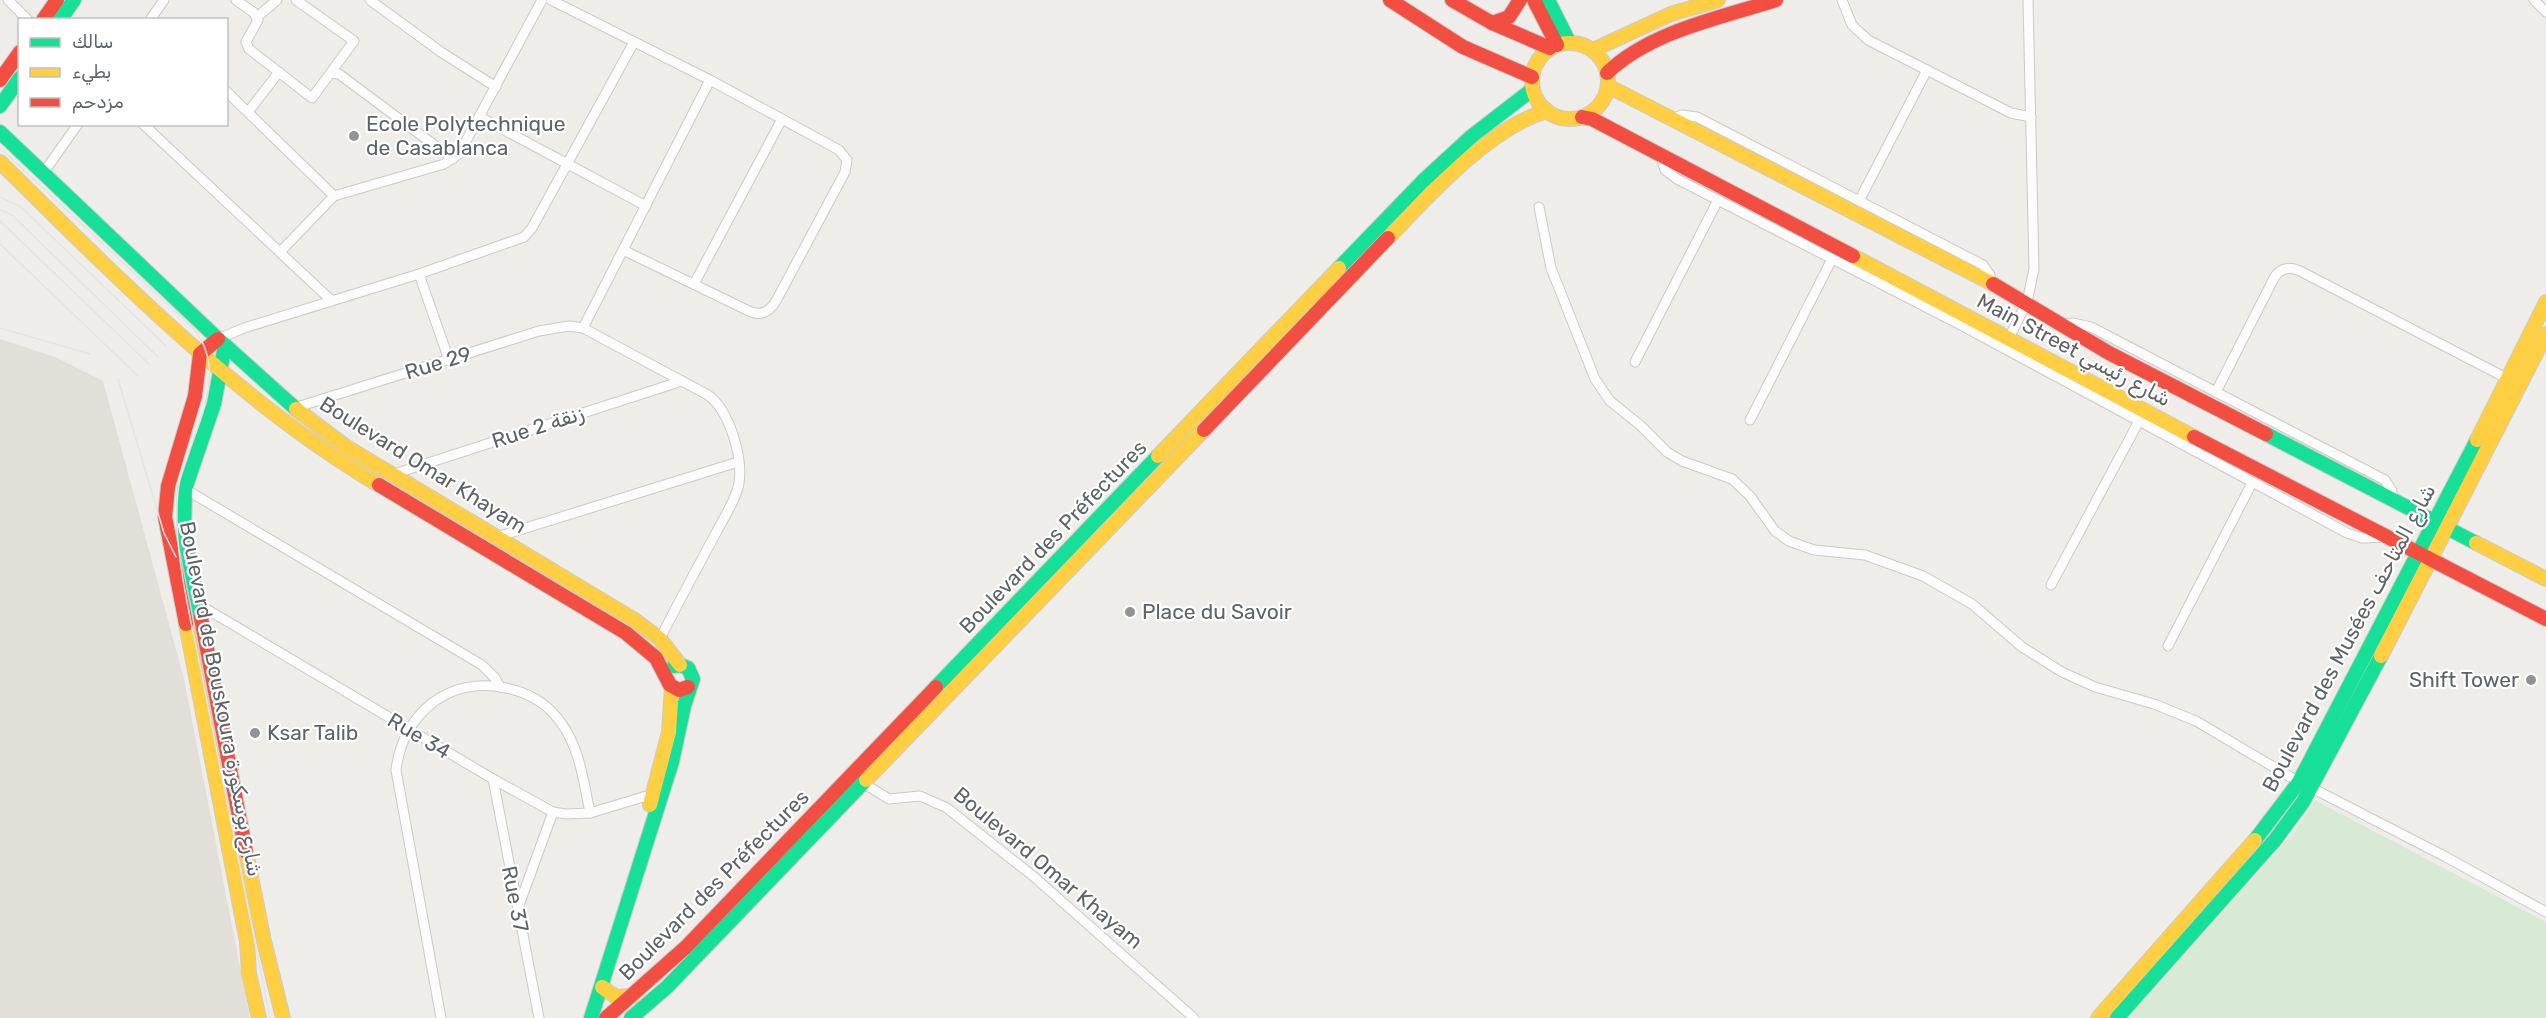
<svg xmlns="http://www.w3.org/2000/svg" width="2546" height="1018" font-family="Rubik,Cairo,sans-serif">
	<style>
		.education { fill: #e2dfd9 }
		.green { fill: #d8ead5 }
		.lines { fill: none; stroke-linecap: round; stroke-linejoin: round }
		.street-casing { stroke: #cacaca; stroke-width: 11 }
		.fast-casing { stroke: #cbcbcb; stroke-width: 16 }
		.slow-casing { stroke: #cbcbcb; stroke-width: 16 }
		.jam-casing { stroke: #cbcbcb; stroke-width: 16 }
		.street { stroke: #fdfcfc; stroke-width: 9 }
		.fast { stroke: #16e098; stroke-width: 14 }
		.slow { stroke: #ffcf43; stroke-width: 14 }
		.jam { stroke: #f24e42; stroke-width: 14 }
		.tram { stroke: #e3e4e3; stroke-width: 1.5 }
		.poi-dot { fill: #919394; stroke: #fff; stroke-width: 2 }
		.labels { text-anchor: middle; stroke-width: 4.5; stroke-linejoin: round; paint-order: stroke }
		.poi-label { font-size: 21px; fill: #5e6367; stroke: #fff; text-anchor: start }
		.street-label { font-size: 21px; fill: #5e6367; stroke: #fff }
	</style>
	<rect width="100%" height="100%" fill="#efede9"/>
	<polygon class="education" points="0,339 55,357 103,381 184,679 250,1018 0,1018"/>
	<polygon class="green" points="2315,800 2546,922 2546,1018 2133,1018 2129,1016 2294,832"/>
	<g class="lines">
		<defs>
			<g id="street">
				<polyline points="8,0 28,20"/>
				<polyline points="236,0 253,12 258,20 246,42 249,49 312,98 354,41 296,0"/>
				<polyline points="370,0 441,52 496,87"/>
				<path d="M551,0L710,80L839,150L847,160L845,172L776,301C770,311 762,316 751,312L623,250"/>
				<polyline points="1842,0 1852,25 1868,40 2011,113 2031,117"/>
				<polyline points="2534,0 2546,12"/>
				<polyline points="257,17 277,0"/>
				<polyline points="150,20 164,0"/>
				<polyline points="331,73 339,74 453,159"/>
				<polyline points="226,91 334,196"/>
				<polyline points="248,112 279,72"/>
				<polyline points="480,117 646,206"/>
				<polyline points="1672,119 1682,115 1697,117 1983,265 1990,275 1990,283"/>
				<polyline points="143,124 332,301"/>
				<polyline points="1660,154 1665,170 1677,179 1957,323 2347,533 2362,538 2385,537"/>
				<polyline points="44,172 78,124"/>
				<polyline points="1859,201 1927,70"/>
				<polyline points="1539,207 1551,268 1595,379 1610,401 1640,425 1667,452 1682,461 1732,479 1750,496 1775,531 1789,541 1814,550 1865,555 1923,576 1972,604 2022,647 2062,672 2095,687 2154,704 2196,721 2299,782"/>
				<polyline points="280,252 334,196 444,164 459,154 542,0"/>
				<polyline points="419,274 449,360"/>
				<polyline points="694,284 782,119"/>
				<polyline points="2061,325 2073,323 2091,327 2385,480 2392,491 2392,500"/>
				<polyline points="583,328 710,80"/>
				<polyline points="2009,338 2027,302 2034,269 2028,0"/>
				<polyline points="218,339 244,328 419,274 524,237 532,228 634,42"/>
				<polyline points="1635,362 1718,200"/>
				<path d="M2216,392L2274,278C2280,268 2289,266 2300,271L2508,379"/>
				<path d="M294,408L539,331L569,326L583,328L708,395C729,410 743,456 739,483C736,500 724,517 716,533C697,568 678,603 660,639"/>
				<polyline points="1750,420 1832,259"/>
				<polyline points="394,474 682,381"/>
				<polyline points="185,489 482,665 495,678 500,687"/>
				<polyline points="497,537 738,462"/>
				<polyline points="2051,585 2139,421"/>
				<polyline points="198,604 493,779 553,812 566,814 590,813 653,794"/>
				<polyline points="2168,646 2252,483"/>
				<polyline points="493,779 539,1018"/>
				<polyline points="863,783 889,799 920,796 947,808 1033,876 1194,1018"/>
				<polyline points="2312,788 2446,857 2546,912"/>
				<polyline points="518,908 553,812"/>
				<path d="M441,1018L396,770C403,713 449,676 506,688C525,692 541,700 554,714C579,741 583,778 590,813"/>
			</g>
			<g id="fast">
				<polyline points="1548,0 1569,42"/>
				<polyline points="60,20 74,0"/>
				<polyline points="0,106 20,78"/>
				<polyline points="0,132 218,339 296,409"/>
				<polyline points="1339,268 1423,181 1472,136 1533,89"/>
				<polyline points="2266,434 2476,543"/>
				<polyline points="201,618 184,534 185,489 214,404 225,345"/>
				<polyline points="936,687 1158,456"/>
				<polyline points="2255,840 2299,782 2477,440"/>
				<polyline points="591,1018 672,762 684,706 693,679 688,668 680,665 674,666"/>
				<polyline points="631,1018 667,987 866,780"/>
				<polyline points="2117,1018 2275,840 2303,802 2381,656"/>
			</g>
			<g id="slow">
				<circle cx="1570" cy="81" r="38"/>
				<polyline points="1593,50 1671,14 1718,0"/>
				<polyline points="1608,86 1993,284"/>
				<path d="M0,162C118,278 236,400 379,485"/>
				<path d="M1388,238C1428,196 1490,127 1547,111"/>
				<polyline points="1853,256 2194,437"/>
				<polyline points="296,409 345,446 633,619 660,639 680,665"/>
				<polyline points="2477,440 2546,302"/>
				<polyline points="1158,456 1339,268"/>
				<polyline points="2476,543 2546,579"/>
				<polyline points="186,624 247,942 249,973 259,1018"/>
				<polyline points="2381,656 2546,334"/>
				<polyline points="866,780 1204,430"/>
				<polyline points="650,805 669,732 672,687"/>
				<polyline points="246,852 264,941 283,1018"/>
				<polyline points="602,987 616,997 632,996"/>
				<polyline points="2098,1018 2255,840"/>
			</g>
			<g id="jam">
				<polyline points="1390,0 1463,47 1532,77"/>
				<polyline points="1452,0 1492,23 1550,48"/>
				<polyline points="1534,0 1557,45"/>
				<polyline points="43,20 57,0"/>
				<polyline points="1492,23 1509,17 1520,0"/>
				<path d="M1607,73C1651,31 1720,18 1776,0"/>
				<polyline points="0,80 20,52"/>
				<polyline points="1582,117 1592,119 1853,256"/>
				<polyline points="1993,284 2109,353 2266,434"/>
				<polyline points="1204,430 1388,238"/>
				<polyline points="2194,437 2546,619"/>
				<polyline points="379,485 626,633 656,658 670,685 679,690 688,687"/>
				<polyline points="201,618 246,852"/>
				<polyline points="186,624 165,517 168,486 195,396 200,354 218,339"/>
				<polyline points="606,1018 686,947 936,687"/>
			</g>
		</defs>
		<use href="#street" class="street-casing"/>
		<use href="#fast" class="fast-casing"/>
		<use href="#slow" class="slow-casing"/>
		<use href="#jam" class="jam-casing"/>
		<use href="#street" class="street"/>
		<use href="#fast" class="fast"/>
		<use href="#slow" class="slow"/>
		<use href="#jam" class="jam"/>
		<g class="tram">
			<path d="M0,148L193,328C231,374 193,429 180,479C168,538 193,626 204,686C226,797 248,907 270,1018"/>
			<polyline points="0,197 21,207 166,346"/>
			<polyline points="0,210 12,215 158,357"/>
			<polyline points="0,221 150,365"/>
			<polyline points="0,244 138,376"/>
			<polyline points="0,328 90,354"/>
			<polyline points="118,379 164,533 176,557"/>
		</g>
	</g>
	<g class="poi-dot">
		<circle cx="354" cy="136" r="6"/>
		<circle cx="1130" cy="612" r="6"/>
		<circle cx="2531" cy="680" r="6"/>
		<circle cx="255" cy="733" r="6"/>
	</g>
	<g class="labels">
		<g class="poi-label">
			<text x="366" y="131">Ecole Polytechnique<tspan x="366" dy="24">de Casablanca</tspan></text>
			<text x="1142" y="619">Place du Savoir</text>
			<text x="2519" y="687" text-anchor="end">Shift Tower</text>
			<text x="267" y="740">Ksar Talib</text>
		</g>
		<g class="street-label">
			<text transform="translate(2074 350) rotate(28)" y="7">Main Street شارع رئيسي</text>
			<text transform="translate(438 363) rotate(-17)" y="7">Rue 29</text>
			<text transform="translate(538 427) rotate(-18)" y="7">Rue 2 زنقة</text>
			<text transform="translate(423 465) rotate(32)" y="7">Boulevard Omar Khayam</text>
			<text transform="translate(1053 537) rotate(-46)" y="7">Boulevard des Préfectures</text>
			<text transform="translate(2349 638) rotate(-62)" y="7">Boulevard des Musées شارع المتاحف</text>
			<text transform="translate(221 699) rotate(79)" y="7">Boulevard de Bouskoura شارع بوسكورة</text>
			<text transform="translate(419 736) rotate(31)" y="7">Rue 34</text>
			<text transform="translate(1048 868) rotate(40)" y="7">Boulevard Omar Khayam</text>
			<text transform="translate(714 885) rotate(-45)" y="7">Boulevard des Préfectures</text>
			<text transform="translate(515 899) rotate(79)" y="7">Rue 37</text>
		</g>
	</g>
	<rect x="18" y="18" width="210" height="108" fill="#ffffff" stroke="#bfc1c2" stroke-width="1.5"/>
	<rect x="30" y="38" width="30" height="9" fill="#16e098" stroke="#bfc1c2" stroke-width="1.5"/>
	<text x="72" y="48" font-size="18" fill="#5e6367">سالك</text>
	<rect x="30" y="68" width="30" height="9" fill="#ffcf43" stroke="#bfc1c2" stroke-width="1.5"/>
	<text x="72" y="78" font-size="18" fill="#5e6367">بطيء</text>
	<rect x="30" y="98" width="30" height="9" fill="#f24e42" stroke="#bfc1c2" stroke-width="1.5"/>
	<text x="72" y="108" font-size="18" fill="#5e6367">مزدحم</text>
</svg>
